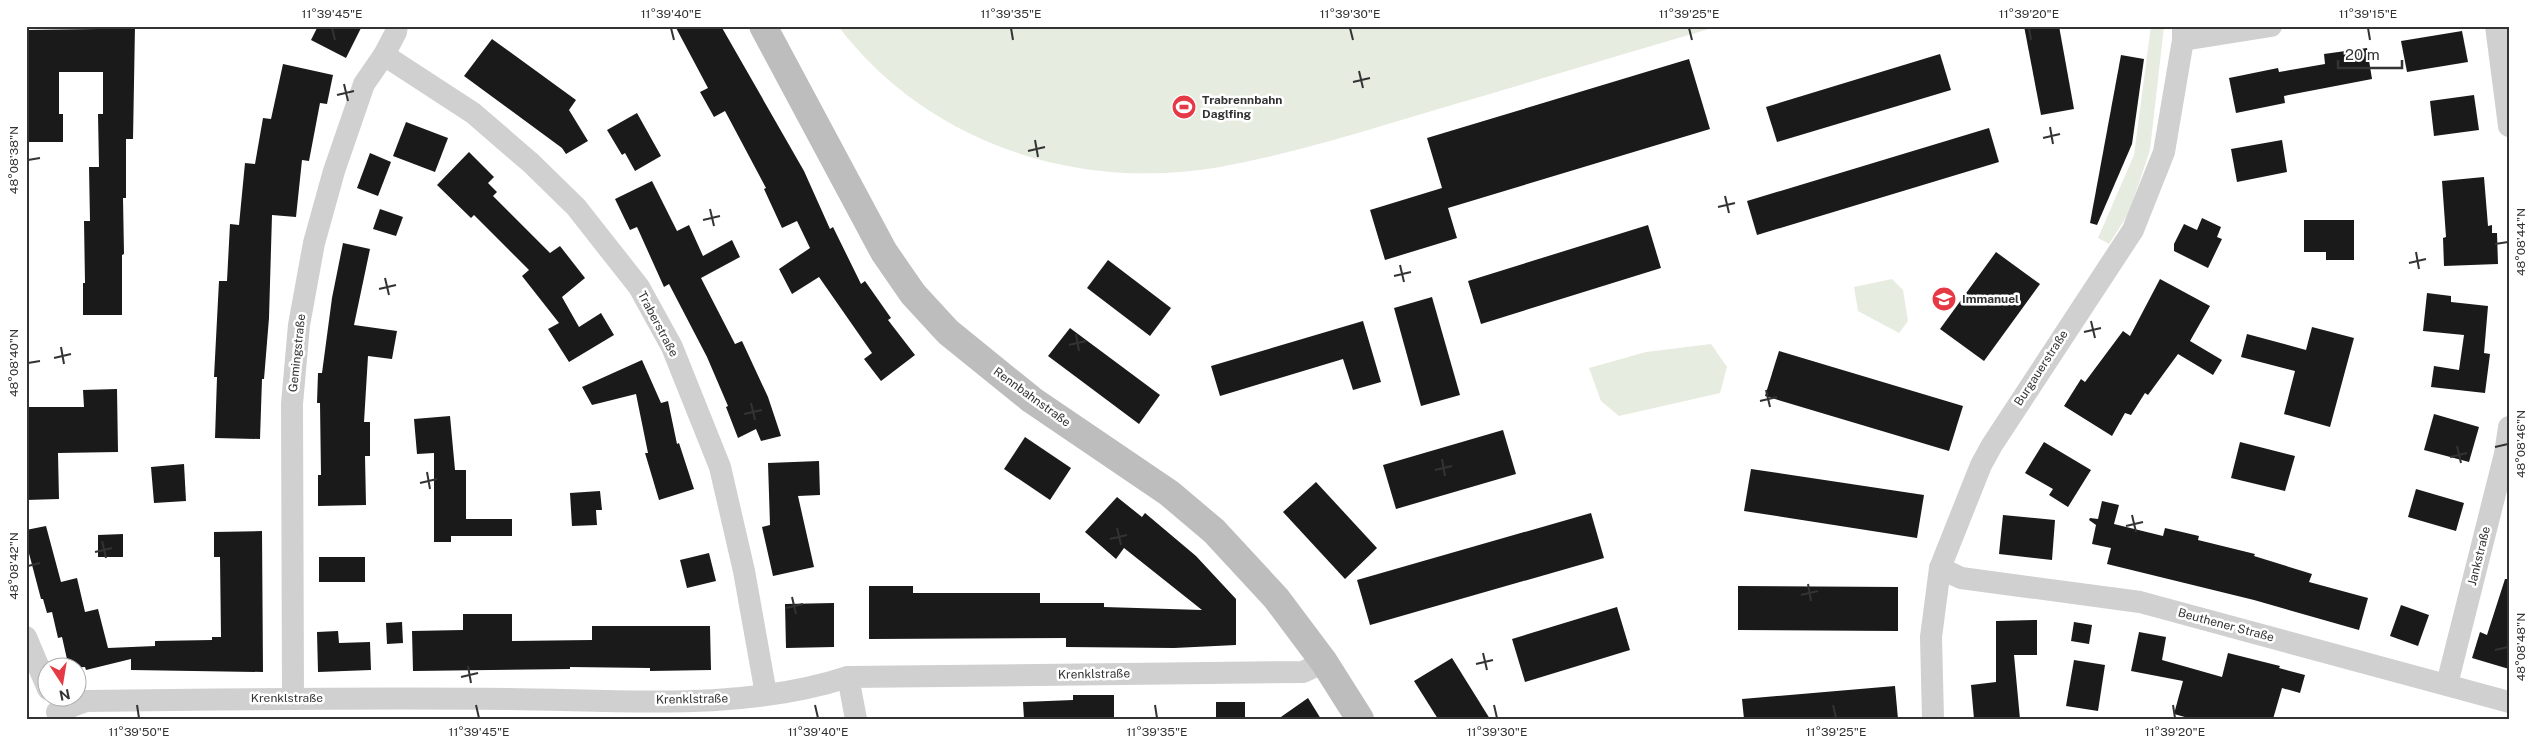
<svg xmlns="http://www.w3.org/2000/svg" width="2535" height="745" font-family="'Public Sans',sans-serif">
	<style>
		.green { fill: #e6ecdf }
		.building { fill: #1a1a1a }
		.lines { fill: none; stroke-linecap: round; stroke-linejoin: round }
		.street { stroke: #d0d0d0; stroke-width: 22 }
		.secondary { stroke: #bdbdbd; stroke-width: 28 }
		.ticks { fill: none; stroke: #333; stroke-width: 2 }
		.labels { text-anchor: middle; stroke-width: 5; stroke-linejoin: round; paint-order: stroke }
		.poi-label { font-size: 12px; font-weight: bold; fill: #333; stroke: #fff; text-anchor: start }
		.street-label { font-size: 12px; fill: #333; stroke: #fff }
		.neatline { fill: none; stroke: #333; stroke-width: 2 }
		.ticks-label { font-size: 12px; text-anchor: middle; fill: #333 }
	</style>
	<rect width="100%" height="100%" fill="#fff"/>
	<g class="green">
		<path d="M838,26H1719C1628,53 1537,80 1445,107C1371,129 1296,153 1220,167C1076,192 927,143 838,26Z"/>
		<polygon points="2151,26 2164,26 2150,150 2129,213 2109,244 2098,238 2134,155"/>
		<polygon points="1892,279 1903,290 1908,321 1899,333 1858,311 1854,287"/>
		<polygon points="1711,344 1727,367 1720,393 1619,416 1601,401 1589,368 1646,352"/>
	</g>
	<g class="building">
		<polygon points="98,26 135,26 133,139 126,139 126,198 123,198 124,254 122,255 122,315 83,315 83,283 85,283 84,221 90,221 89,167 99,167 98,114 103,114 103,72 59,72 59,114 63,114 63,142 26,142 26,30 98,29"/>
		<polygon points="318,26 362,26 346,58 311,40"/>
		<polygon points="675,26 721,26 804,171 830,229 833,227 861,284 865,281 891,318 888,320 915,355 881,381 864,359 872,353 819,277 792,294 779,269 810,248 797,221 782,228 764,189 766,188 725,111 714,117 700,92 708,88"/>
		<polygon points="2024,26 2059,26 2074,109 2041,115"/>
		<polygon points="2462,31 2468,62 2407,72 2401,41"/>
		<polygon points="492,39 576,100 569,110 588,141 566,154 562,148 464,76"/>
		<polygon points="2367,48 2372,79 2284,96 2285,103 2236,113 2229,78 2278,68 2279,72 2325,64 2324,54"/>
		<polygon points="1940,54 1951,90 1777,142 1766,107"/>
		<polygon points="2121,55 2144,59 2132,144 2097,225 2090,223"/>
		<polygon points="1689,59 1710,129 1448,208 1457,238 1385,260 1370,210 1442,188 1427,138"/>
		<polygon points="283,64 333,75 327,104 320,103 309,161 302,160 296,217 272,215 269,318 264,379 262,379 260,439 215,438 217,377 214,377 219,281 227,281 230,224 239,225 245,163 255,164 263,118 271,119"/>
		<polygon points="2474,95 2479,130 2434,136 2430,101"/>
		<polygon points="637,113 661,156 635,171 625,153 622,155 607,130"/>
		<polygon points="406,122 448,138 435,172 393,156"/>
		<polygon points="1989,128 1999,162 1757,235 1747,201"/>
		<polygon points="2282,140 2287,172 2237,182 2231,149"/>
		<polygon points="469,152 494,177 488,183 497,192 493,196 550,253 560,246 585,278 562,297 579,327 601,313 614,335 569,362 548,329 559,323 522,276 529,270 474,215 471,218 437,185"/>
		<polygon points="370,153 391,162 378,196 357,188"/>
		<polygon points="2484,177 2488,226 2492,225 2492,233 2497,233 2498,264 2444,266 2443,238 2446,237 2442,181"/>
		<polygon points="652,181 677,231 689,225 703,256 732,240 740,257 701,278 735,344 742,341 768,397 781,436 761,441 756,429 738,438 726,407 728,406 707,357 669,284 664,287 637,227 630,230 615,199"/>
		<polygon points="380,209 403,217 396,236 373,229"/>
		<polygon points="2202,218 2221,227 2217,237 2222,239 2208,268 2174,251 2174,244 2184,224 2197,230"/>
		<polygon points="2304,220 2354,220 2354,260 2326,260 2326,252 2304,252"/>
		<polygon points="1648,225 1661,268 1481,324 1468,281"/>
		<polygon points="343,243 370,249 354,325 397,331 392,359 368,356 364,422 370,422 370,456 365,456 366,505 318,506 318,475 321,475 320,403 317,403 318,373 322,373 332,298"/>
		<polygon points="1996,252 2040,284 1984,361 1940,329"/>
		<polygon points="1108,260 1171,308 1150,336 1087,288"/>
		<polygon points="2160,279 2210,306 2190,341 2222,360 2213,375 2178,354 2148,395 2145,393 2131,415 2125,413 2112,436 2064,406 2081,379 2085,382 2123,331 2130,336"/>
		<polygon points="2427,293 2451,296 2451,302 2488,306 2484,353 2490,354 2485,393 2431,387 2434,366 2459,370 2464,335 2423,331"/>
		<polygon points="1432,297 1460,395 1421,406 1394,308"/>
		<polygon points="1363,321 1381,382 1353,390 1343,359 1220,396 1211,366"/>
		<polygon points="2312,327 2354,338 2330,427 2284,414 2295,371 2241,357 2247,334 2306,350"/>
		<polygon points="1070,328 1160,395 1139,424 1048,356"/>
		<polygon points="1779,351 1963,406 1949,451 1765,396"/>
		<polygon points="642,360 661,403 668,401 677,444 679,443 694,489 659,500 645,453 648,453 636,394 592,405 582,387"/>
		<polygon points="117,389 118,452 58,453 59,499 26,500 26,407 84,407 83,390"/>
		<polygon points="2434,414 2479,427 2469,462 2424,450"/>
		<polygon points="450,416 455,470 466,470 466,519 512,519 512,536 451,536 451,542 434,542 434,453 417,454 414,419"/>
		<polygon points="1503,430 1516,474 1396,509 1383,465"/>
		<polygon points="1025,437 1071,468 1050,500 1004,469"/>
		<polygon points="2044,442 2091,470 2068,507 2049,495 2053,489 2025,473"/>
		<polygon points="2240,442 2295,456 2285,491 2231,478"/>
		<polygon points="819,461 820,495 798,496 814,567 773,576 762,527 770,525 768,463"/>
		<polygon points="184,464 186,501 154,503 151,467"/>
		<polygon points="1751,469 1924,495 1917,538 1744,511"/>
		<polygon points="1316,482 1377,548 1345,579 1283,512"/>
		<polygon points="2416,489 2464,503 2456,531 2408,517"/>
		<polygon points="600,491 602,510 596,510 597,525 572,526 570,493"/>
		<polygon points="1117,497 1142,517 1145,513 1196,556 1236,599 1236,645 1174,648 1066,647 1066,638 869,639 869,586 913,586 913,593 1040,593 1040,603 1104,603 1104,607 1202,610 1124,548 1116,559 1085,532"/>
		<polygon points="2102,501 2119,505 2114,524 2163,536 2165,528 2199,536 2198,540 2255,554 2254,556 2312,574 2309,582 2368,598 2359,630 2254,600 2107,564 2111,548 2092,544 2096,525 2089,520 2090,518 2098,519"/>
		<polygon points="1591,513 1604,558 1370,625 1357,580"/>
		<polygon points="2003,515 2055,520 2052,560 1999,554"/>
		<polygon points="46,526 61,582 77,578 85,612 98,609 108,648 155,646 155,641 212,640 212,637 221,637 220,557 214,557 214,532 262,531 263,672 131,670 131,659 86,670 85,667 69,668 62,637 58,638 52,612 47,613 43,599 41,599 26,542 26,530"/>
		<polygon points="123,534 123,557 98,557 98,535"/>
		<polygon points="709,553 716,581 687,588 680,560"/>
		<rect x="319" y="557" width="46" height="25"/>
		<polygon points="2505,579 2509,579 2509,669 2472,658 2480,632 2487,635"/>
		<polygon points="1738,586 1898,587 1898,631 1738,630"/>
		<polygon points="834,603 834,647 786,648 785,604"/>
		<polygon points="2401,605 2429,615 2418,646 2390,636"/>
		<polygon points="1617,607 1630,650 1525,682 1512,639"/>
		<polygon points="463,614 512,614 512,641 592,640 592,626 710,626 711,670 650,671 650,668 570,667 570,669 413,671 412,631 463,630"/>
		<polygon points="2037,620 2037,655 2014,655 2020,719 1974,719 1971,685 1996,682 1996,621"/>
		<polygon points="402,622 403,643 387,644 386,623"/>
		<polygon points="2074,622 2092,625 2089,644 2071,641"/>
		<polygon points="338,631 339,643 370,642 371,670 318,672 317,632"/>
		<polygon points="2139,632 2166,637 2162,660 2222,677 2228,653 2280,666 2279,668 2305,675 2300,693 2282,688 2273,719 2192,719 2174,714 2183,681 2131,671"/>
		<polygon points="1452,658 1490,719 1438,719 1414,681"/>
		<polygon points="2074,660 2105,665 2098,711 2066,706"/>
		<polygon points="1895,686 1898,719 1744,719 1742,699"/>
		<polygon points="1073,695 1114,695 1114,719 1024,719 1023,702 1073,700"/>
		<polygon points="1308,698 1321,719 1278,719"/>
		<rect x="1216" y="702" width="29" height="17"/>
	</g>
	<g class="lines">
		<g class="street">
			<polyline points="2496,26 2509,126"/>
			<polyline points="2183,40 2271,26"/>
			<polyline points="384,55 473,113 531,163 576,207 639,287 672,347 720,467 744,571 766,694"/>
			<polyline points="1940,568 1961,578 2140,602 2509,702"/>
			<polyline points="26,637 48,689"/>
			<polyline points="848,677 856,719"/>
			<polyline points="2447,684 2505,454 2509,427"/>
			<polyline points="293,697 292,404 299,325 314,243 334,171 364,84 384,55 396,32 397,26"/>
			<path d="M57,712L86,701C227,699 368,698 509,699C621,700 740,712 848,677L1303,672L1324,662"/>
			<polyline points="1933,719 1931,637 1940,568 1981,465 1992,445 2133,230 2164,152 2183,40 2183,26"/>
		</g>
		<polyline class="secondary" points="763,26 884,252 913,294 948,332 1032,400 1169,493 1214,531 1276,598 1324,662 1360,719"/>
	</g>
	<path class="ticks" d="M332,28L335,40M671,28L674,40M1011,28L1013,40M1350,28L1353,40M1689,28L1692,40M2029,28L2031,40M2368,28L2370,40M1359,71L1363,88M1353,82L1370,78M344,84L348,101M337,95L354,91M2050,127L2053,144M2043,138L2060,134M1035,140L1038,157M1028,151L1045,147M28,160L40,158M1725,196L1729,213M1718,207L1735,203M710,209L714,226M703,220L720,216M2495,244L2508,242M2416,252L2419,269M2409,263L2426,259M1400,265L1404,282M1394,276L1411,272M385,278L389,295M379,289L396,285M2091,321L2095,338M2084,332L2101,328M1076,334L1079,351M1069,345L1086,341M61,347L64,364M54,358L71,354M28,363L40,361M1766,390L1770,407M1760,401L1777,397M751,403L755,420M744,414L762,410M2457,446L2461,463M2495,447L2508,444M2450,457L2467,453M1442,459L1445,476M1435,470L1452,466M427,472L430,489M420,483L437,479M2132,515L2136,532M2126,526L2143,522M1117,528L1121,545M1110,539L1127,535M102,541L106,558M95,552L112,548M28,566L40,563M1808,584L1811,601M1801,595L1818,591M792,597L796,614M786,608L803,604M2495,650L2508,647M1483,653L1487,670M1476,664L1493,660M468,666L471,683M461,677L478,673M137,705L139,718M476,705L479,718M815,705L818,718M1155,705L1157,718M1494,705L1497,718M1833,705L1836,718M2173,705L2175,718"/>
	<defs>
		<symbol id="stadium-disc" viewBox="-11 -11 22 22"><circle r="9.5" fill="#e63946" stroke="#fff"/><path d="M0-5a6.5 5 0 1 0 0 10a6.5 5 0 1 0 0-10ZM-3.5-1.8h7v3.6h-7Z" fill="#fff"/></symbol>
		<symbol id="school-disc" viewBox="-11 -11 22 22"><circle r="9.5" fill="#e63946" stroke="#fff"/><path d="M0-5L7-2L0 1L-7-2ZM-4 1L0 2.5L4 1V4Q0 6-4 4Z" fill="#fff"/></symbol>
	</defs>
	<g fill-rule="evenodd">
		<use href="#stadium-disc" x="1170" y="93" width="28" height="28"/>
		<use href="#school-disc" x="1930" y="285" width="28" height="28"/>
	</g>
	<g class="labels">
		<g class="poi-label">
			<text x="1202" y="104">Trabrennbahn<tspan x="1202" dy="14">Daglfing</tspan></text>
			<text x="1962" y="303">Immanuel</text>
		</g>
		<g class="street-label">
			<text transform="translate(658 324) rotate(62)" y="4">Traberstraße</text>
			<text transform="translate(297 353) rotate(-84)" y="4">Gemingstraße</text>
			<text transform="translate(2041 368) rotate(-57)" y="4">Burgauerstraße</text>
			<text transform="translate(1032 397) rotate(36)" y="4">Rennbahnstraße</text>
			<text transform="translate(2479 556) rotate(-76)" y="4">Jankstraße</text>
			<text transform="translate(2226 625) rotate(15)" y="4">Beuthener Straße</text>
			<text transform="translate(1094 674) rotate(-1)" y="4">Krenklstraße</text>
			<text x="287" y="702">Krenklstraße</text>
			<text transform="translate(692 699) rotate(-1)" y="4">Krenklstraße</text>
		</g>
	</g>
	<rect width="2535" height="745" fill="none" stroke="#ffffff" stroke-width="55"/>
	<g transform="translate(62 682) rotate(168)"><circle r="24" fill="#ffffff" stroke="#adadad"/>
	<path d="M0-4L9 19L0 12L-9 19Z" fill="#e63946"/>
	<text y="-8" font-size="14" font-weight="bold" text-anchor="middle" fill="#333333">N</text>
	</g>
	<path d="M2338 60v8h64v-8" fill="none" stroke="#333333" stroke-width="2.5"/>
	<text x="2345" y="60" font-size="15" fill="#333333" stroke="#ffffff" stroke-width="4" paint-order="stroke">20 m</text>
	<rect x="28" y="28" width="2480" height="690" class="neatline"/>
	<g class="ticks-label">
		<text x="332" y="18">11°39'45"E</text>
		<text x="671" y="18">11°39'40"E</text>
		<text x="1011" y="18">11°39'35"E</text>
		<text x="1350" y="18">11°39'30"E</text>
		<text x="1689" y="18">11°39'25"E</text>
		<text x="2029" y="18">11°39'20"E</text>
		<text x="2368" y="18">11°39'15"E</text>
		<text transform="translate(14 160) rotate(-90)" y="4">48°08'38"N</text>
		<text transform="translate(2521 242) rotate(-90)" y="4">48°08'44"N</text>
		<text transform="translate(14 363) rotate(-90)" y="4">48°08'40"N</text>
		<text transform="translate(2521 444) rotate(-90)" y="4">48°08'46"N</text>
		<text transform="translate(14 566) rotate(-90)" y="4">48°08'42"N</text>
		<text transform="translate(2521 647) rotate(-90)" y="4">48°08'48"N</text>
		<text x="139" y="736">11°39'50"E</text>
		<text x="479" y="736">11°39'45"E</text>
		<text x="818" y="736">11°39'40"E</text>
		<text x="1157" y="736">11°39'35"E</text>
		<text x="1497" y="736">11°39'30"E</text>
		<text x="1836" y="736">11°39'25"E</text>
		<text x="2175" y="736">11°39'20"E</text>
	</g>
</svg>
